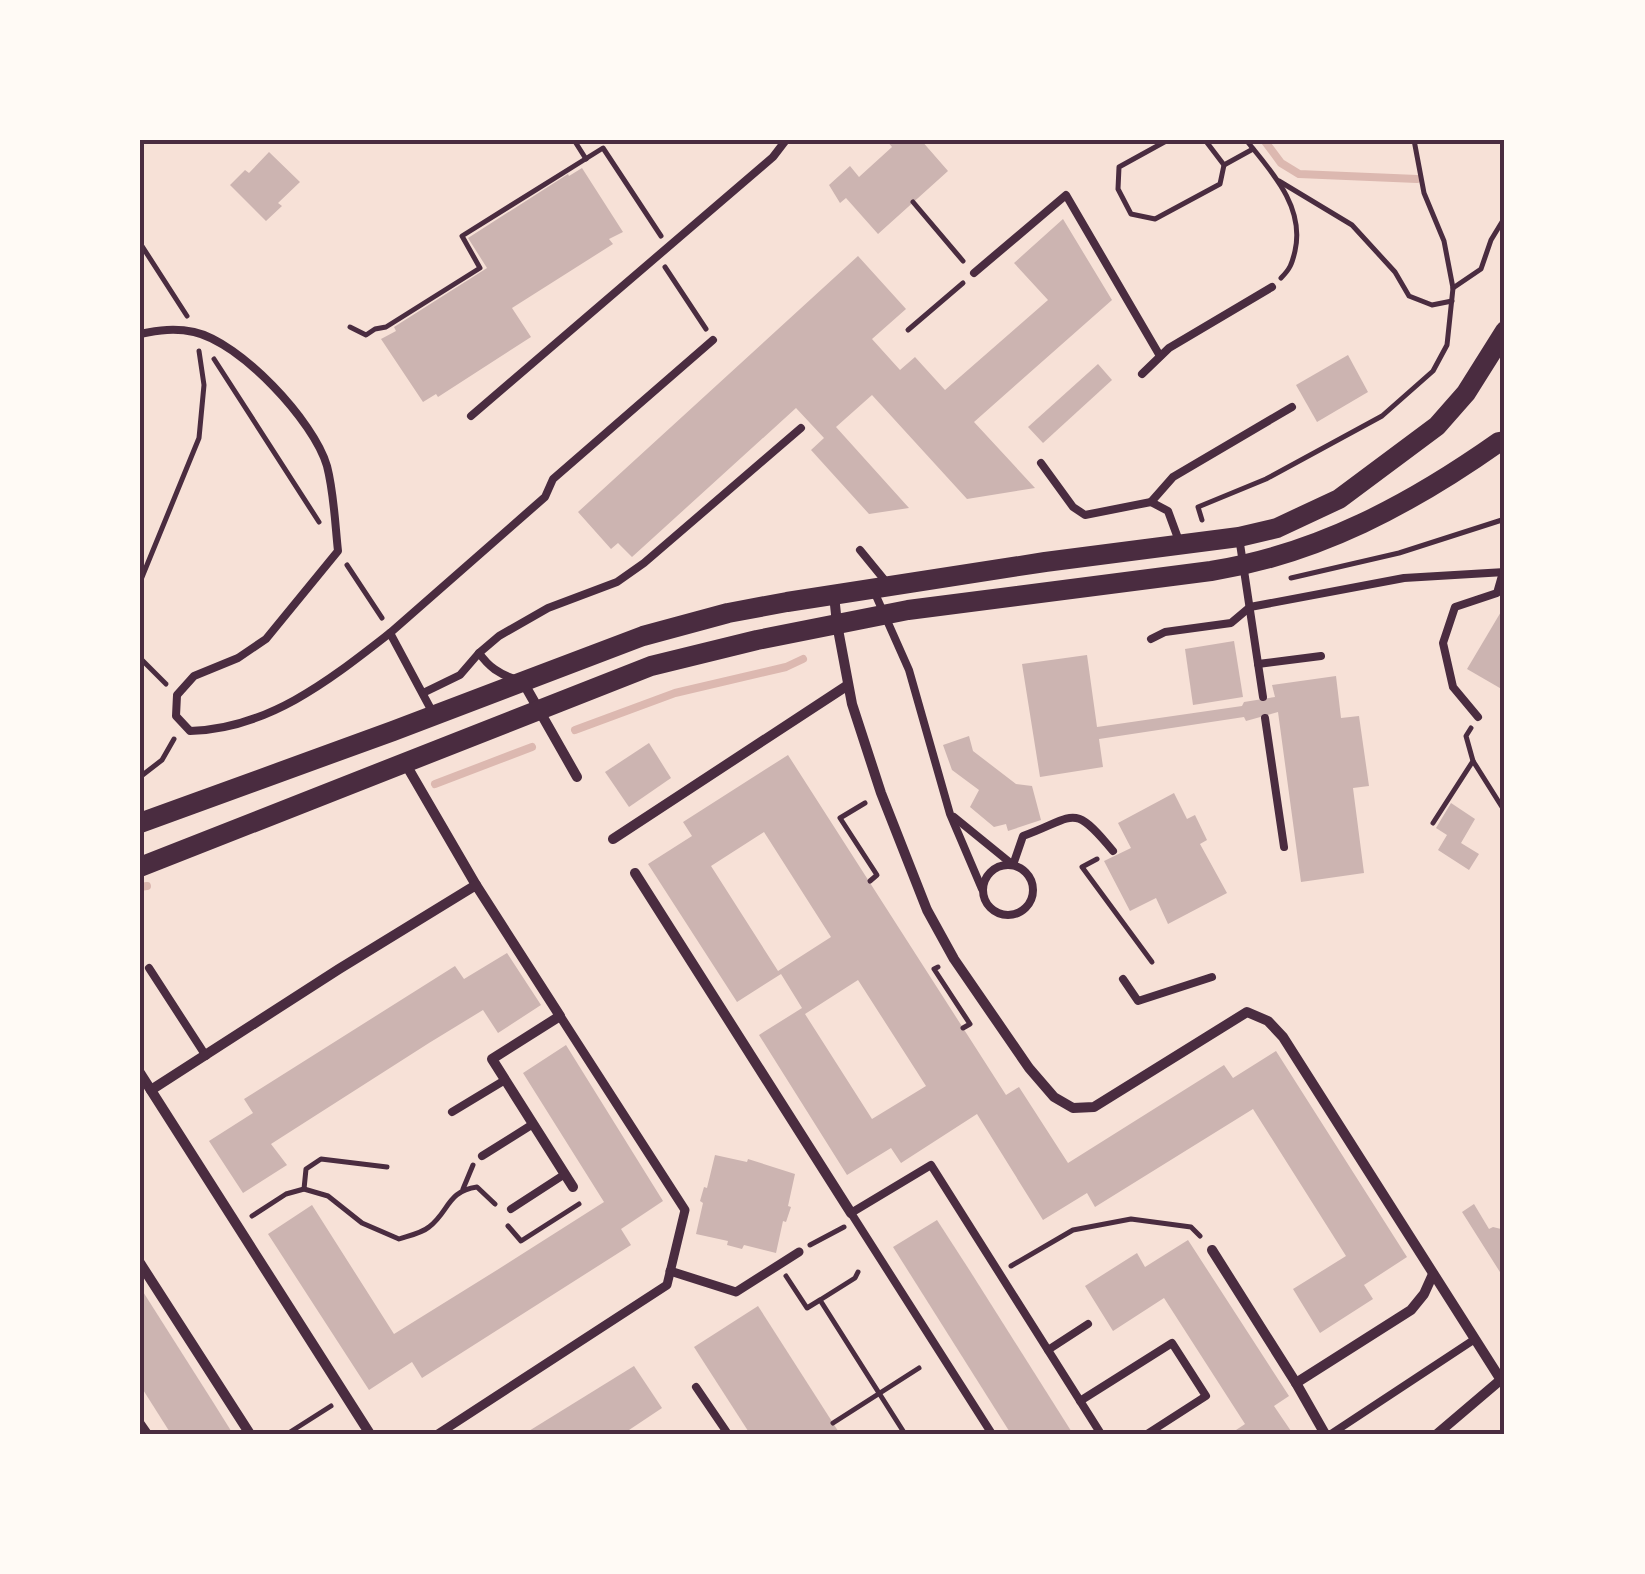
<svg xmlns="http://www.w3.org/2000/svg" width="1645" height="1574" font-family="'Noto Serif',serif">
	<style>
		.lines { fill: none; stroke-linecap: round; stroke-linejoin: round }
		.stream { stroke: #dcb8b0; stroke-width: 8 }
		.building { fill: #ccb4b1; fill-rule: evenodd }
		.path { stroke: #4a2c40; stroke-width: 5 }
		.service { stroke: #4a2c40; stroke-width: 8 }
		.pedestrian { stroke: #4a2c40; stroke-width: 9 }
		.minor { stroke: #4a2c40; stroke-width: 10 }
		.secondary { stroke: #4a2c40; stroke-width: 20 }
		.neatline { fill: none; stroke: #4a2c40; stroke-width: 4 }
	</style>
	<rect width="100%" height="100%" fill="#f7e1d7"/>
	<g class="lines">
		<g class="stream">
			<polyline points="1264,140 1281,163 1299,174 1417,179"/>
			<polyline points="575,730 675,693 786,667 803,659"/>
			<polyline points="435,784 532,747"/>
			<polyline points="140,887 147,886"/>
		</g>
	</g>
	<g class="building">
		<polygon points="886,140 921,140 948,171 878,234 846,198 840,203 829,185 850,166 859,177 892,147"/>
		<polygon points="269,152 300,182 278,203 282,206 266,221 230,185 245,170 249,173"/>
		<polygon points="582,168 623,232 609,239 613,244 512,308 531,337 438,397 436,394 423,402 381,339 396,331 394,327 487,268 468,238 568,174 569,176"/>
		<polygon points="1063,219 1112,300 974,422 1035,488 967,499 872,395 836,427 909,508 869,514 811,450 824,438 796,408 632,557 618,543 611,549 578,512 858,256 906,309 872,339 900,370 915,357 945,390 1048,300 1014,263"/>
		<polygon points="1348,355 1368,392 1317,422 1296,385"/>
		<polygon points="1098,364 1112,380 1043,443 1028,427"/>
		<polygon points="1505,605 1505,691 1467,669"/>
		<polygon points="1234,641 1243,697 1193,705 1185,649"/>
		<polygon points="1087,655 1097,727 1242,706 1244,702 1275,697 1272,685 1336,676 1341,718 1359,716 1369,786 1353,788 1364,873 1301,882 1278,712 1246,721 1244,717 1099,739 1103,767 1040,777 1022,664"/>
		<polygon points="969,736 973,751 1016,784 1032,786 1041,820 1008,831 1006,824 994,827 970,807 979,790 952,770 943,745"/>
		<polygon points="649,743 671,778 629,807 605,772"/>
		<path d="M788,755L1006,1095L1019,1087L1068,1163L1224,1065L1233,1078L1276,1051L1407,1257L1364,1285L1373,1299L1320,1333L1293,1289L1346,1256L1253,1109L1095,1207L1087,1193L1043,1220L977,1114L901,1163L891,1148L847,1175L759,1035L802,1008L781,974L737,1002L648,864L692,836L683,822ZM764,832L831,937L778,971L711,866ZM858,980L926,1086L872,1119L805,1014Z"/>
		<polygon points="1174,793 1187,819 1195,815 1207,840 1200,844 1227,893 1168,924 1156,898 1130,911 1104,861 1131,848 1118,823"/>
		<polygon points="1451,803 1475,819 1461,843 1479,854 1469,870 1438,850 1447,835 1436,828"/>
		<polygon points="507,953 541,1005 498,1033 483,1010 429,1043 271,1144 287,1165 243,1193 209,1141 253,1113 244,1099 455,966 464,979"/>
		<polygon points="566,1045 663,1201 621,1229 631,1245 422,1378 412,1362 369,1390 268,1234 312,1205 394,1334 497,1270 604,1202 523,1073"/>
		<polygon points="715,1155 747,1162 748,1159 795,1174 788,1206 791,1207 786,1222 783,1221 776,1253 744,1245 742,1249 727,1245 728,1241 696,1234 703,1203 700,1201 704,1187 707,1188"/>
		<polygon points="1474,1204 1489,1229 1493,1227 1505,1230 1505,1280 1462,1212"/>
		<polygon points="937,1220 970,1271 1073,1434 1011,1434 893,1247"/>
		<polygon points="1188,1240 1289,1396 1274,1406 1293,1434 1230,1434 1245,1424 1164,1298 1113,1331 1085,1286 1137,1253 1145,1267"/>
		<polygon points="140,1287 213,1402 233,1434 171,1434 140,1385"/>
		<polygon points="758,1306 840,1434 750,1434 694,1347"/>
		<polygon points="634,1366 662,1408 623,1434 524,1434"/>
	</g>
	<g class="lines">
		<g class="path">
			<polyline points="574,140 586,159"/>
			<polyline points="1168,140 1119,167 1118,189 1131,214 1155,219 1220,184 1224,165 1205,140"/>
			<path d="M1246,140C1272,172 1305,207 1295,251C1292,264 1290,269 1281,278"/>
			<polyline points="1224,165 1253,149"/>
			<polyline points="1279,181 1352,225 1395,272 1409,296 1432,305 1452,301"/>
			<polyline points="913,202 963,261"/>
			<polyline points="140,243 187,316"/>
			<polyline points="665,267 706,329"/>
			<polyline points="1453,288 1481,269 1491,240 1505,217"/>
			<polyline points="350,327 366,335 375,329 386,327 480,268 462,236 603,148 661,236"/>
			<polyline points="908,330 963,283"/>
			<polyline points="214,359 319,522"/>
			<polyline points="1202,520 1198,507 1266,479 1382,416 1433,371 1447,345 1453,288 1444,241 1424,193 1414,140"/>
			<polyline points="347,565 382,618"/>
			<polyline points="1291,578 1399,553 1505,519"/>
			<polyline points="140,582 199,438 204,385 199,351"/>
			<polyline points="140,658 166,684"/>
			<polyline points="1471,728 1466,736 1473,761 1502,807 1505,806"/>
			<polyline points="140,777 162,760 174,739"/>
			<polyline points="865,803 840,818 877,875 870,881"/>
			<polyline points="1433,823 1473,761"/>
			<polyline points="1097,859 1082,867 1152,962"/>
			<polyline points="938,967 934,969 970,1024 963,1028"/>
			<polyline points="304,1189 306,1169 321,1159 387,1167"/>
			<polyline points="463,1189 473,1165"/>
			<path d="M252,1216L286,1194L304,1189L328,1196L362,1223L399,1239C408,1236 422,1233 429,1227C449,1212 447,1191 477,1187L495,1204"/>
			<polyline points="508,1226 521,1241 579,1204"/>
			<polyline points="810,1245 844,1227"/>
			<polyline points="1011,1266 1073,1230 1131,1219 1191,1227 1200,1236"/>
			<polyline points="786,1276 807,1308 820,1300 905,1434"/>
			<polyline points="820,1300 855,1278 858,1272"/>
			<polyline points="833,1423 919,1368"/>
			<polyline points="287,1434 331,1406"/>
			<polyline points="932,1434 933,1434"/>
		</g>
		<g class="service">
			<polyline points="974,273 1066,195 1160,356"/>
			<path d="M140,334C159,330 175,328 194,332C240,342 314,421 327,466C334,493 335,523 338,551L266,639L238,658L194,676L177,695L176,716L190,731C269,729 331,679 390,633L434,715"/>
			<polyline points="1142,374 1169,348 1272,287"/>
			<polyline points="471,416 773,157 786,140"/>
			<polyline points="1041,463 1073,507 1085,515 1151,502 1168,511 1179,541"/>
			<polyline points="1151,502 1173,477 1292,407"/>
			<polyline points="1239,537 1263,697"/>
			<polyline points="860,550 887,583"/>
			<polyline points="873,589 909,670 950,814 982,889"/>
			<polyline points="390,633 545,497 553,479 713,340"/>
			<polyline points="1151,639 1165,632 1231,623 1250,607 1404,578 1505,572"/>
			<path d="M479,653C489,667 499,674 515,679"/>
			<polyline points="1258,664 1321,656"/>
			<polyline points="423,693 460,675 479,653 499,636 548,608 617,582 644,563 801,428"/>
			<polyline points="1478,717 1453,687 1443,643 1455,607 1497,593 1503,572"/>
			<polyline points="1265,718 1284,847"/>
			<path d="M954,817L1013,865L1023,836C1076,817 1072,801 1113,851"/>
			<circle cx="1008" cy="890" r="25"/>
			<polyline points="149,968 206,1056"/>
			<polyline points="1123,979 1138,1001 1212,977"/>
			<polyline points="452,1112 505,1080"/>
			<polyline points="482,1156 533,1124"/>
			<polyline points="511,1209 565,1174"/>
			<polyline points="1048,1350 1088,1324"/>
			<polyline points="696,1387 728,1434"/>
			<polyline points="1080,1401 1172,1343 1206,1396 1147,1434"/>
			<polyline points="992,1434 851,1213 931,1165 1101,1434"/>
			<polyline points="1331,1434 1475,1339"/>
		</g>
		<g class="pedestrian">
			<polyline points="670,1271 736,1292 799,1252"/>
			<polyline points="438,1434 667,1285 685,1210 560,1016"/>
		</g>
		<g class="minor">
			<polyline points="834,595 837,624 852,704 881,793 927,910 954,959 1029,1068 1054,1097 1073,1108 1094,1107 1247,1012 1268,1021 1283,1037 1501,1380"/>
			<polyline points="523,682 577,777"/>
			<polyline points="405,763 476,885"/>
			<polyline points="613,839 848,685"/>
			<polyline points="635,873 851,1213"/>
			<polyline points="140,1073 370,1434"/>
			<polyline points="151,1090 339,969 476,885 560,1016 492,1059 573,1187"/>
			<polyline points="1212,1250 1296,1383 1325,1434"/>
			<polyline points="140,1263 250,1434"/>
			<polyline points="1296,1383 1411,1310 1424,1294 1433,1274"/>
			<polyline points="140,1424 147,1434"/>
			<polyline points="1437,1434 1504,1377"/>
		</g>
		<g class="secondary">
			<polyline points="140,823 393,731 643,636 728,613 787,602 1045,562 1239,537 1277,528 1339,499 1437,426 1466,393 1505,331"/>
			<path d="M140,867L651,666L757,640L908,610L1211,571C1318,554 1411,504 1499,442L1505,441"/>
		</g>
	</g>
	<rect width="1645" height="1574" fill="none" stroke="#fffaf5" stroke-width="285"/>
	<rect x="142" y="142" width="1360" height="1290" class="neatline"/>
</svg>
